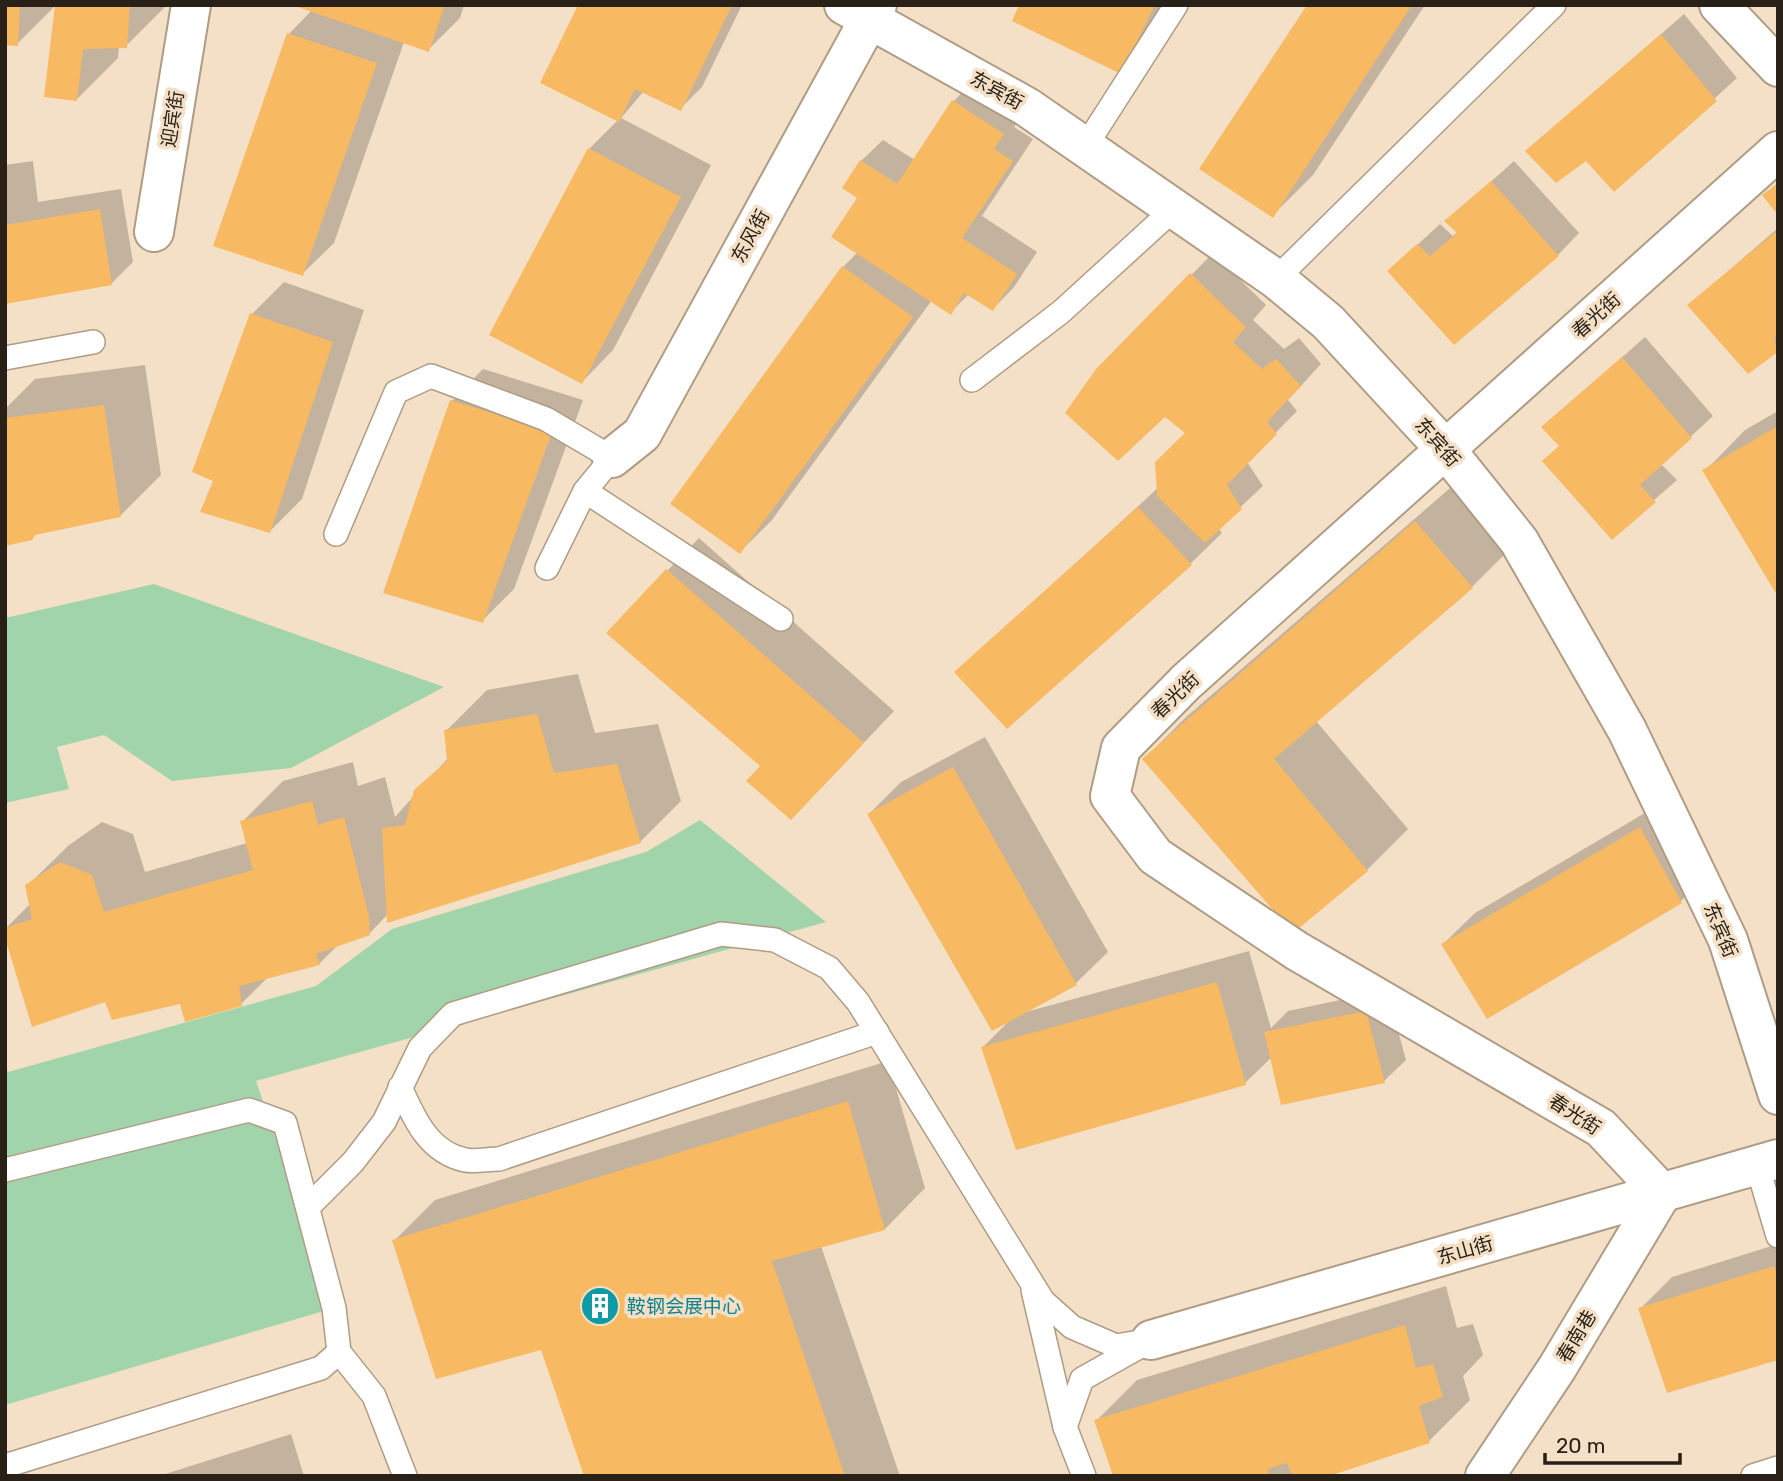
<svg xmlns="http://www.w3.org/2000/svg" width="1783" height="1481" font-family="Rubik,'Noto Sans SC',sans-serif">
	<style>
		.green { fill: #a2d4ab }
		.shadow { fill: #0003 }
		.building { fill: #f7b962 }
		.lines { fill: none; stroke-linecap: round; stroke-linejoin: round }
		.service-casing { stroke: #af9c84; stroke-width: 26 }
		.minor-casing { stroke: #af9c84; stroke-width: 42 }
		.service { stroke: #fff; stroke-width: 23 }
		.minor { stroke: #fff; stroke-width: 38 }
		.labels { text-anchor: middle; stroke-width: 7; stroke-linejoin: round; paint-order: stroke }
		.street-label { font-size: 19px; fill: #292118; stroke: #f4e0c6 }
		.culture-label { font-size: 19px; fill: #0d838f; stroke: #f4e0c6; text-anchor: start }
	</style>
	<rect width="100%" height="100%" fill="#f4e0c6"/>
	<g class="green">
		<polygon points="154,584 444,687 291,768 172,781 104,735 57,747 69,789 5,803 5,618"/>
		<polygon points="700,820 826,922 256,1081 334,1308 5,1405 5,1066 8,1072 316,986 392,929 646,852"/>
	</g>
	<g class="shadow">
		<polygon points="5,5 56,5 17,44"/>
		<polygon points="57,5 167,5 126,46 119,46 118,58 77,99"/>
		<polygon points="296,5 464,5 460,18 428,50 404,42 334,243 302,274 289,34 312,10"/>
		<polygon points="580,5 742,5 702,87 680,109 644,91 621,118 711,165 613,350 582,382 589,149 619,119"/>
		<polygon points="1021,5 1174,5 1121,72"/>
		<polygon points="1309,5 1425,5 1313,175 1273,215"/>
		<polygon points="1684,14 1737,78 1614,190 1587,158 1527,151"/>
		<polygon points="975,79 1025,112 1014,127 1033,139 982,216 1037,252 1014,287 993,309 969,294 950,313 932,300 772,520 740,552 843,267 858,252 861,161 883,140 915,160 954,101"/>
		<polygon points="33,161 38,202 121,189 133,262 111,284 5,302 5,165"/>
		<polygon points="1514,161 1579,233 1558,255 1389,271 1440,224 1453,236 1458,231 1447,221"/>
		<polygon points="1778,228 1778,350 1748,372 1689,305"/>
		<polygon points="1213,253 1266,305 1253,320 1284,349 1299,338 1321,364 1288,400 1297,411 1247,462 1263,486 1218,528 1222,533 1190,564 957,672 1159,487 1188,432 1097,370"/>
		<polygon points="284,282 364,310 302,499 270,531 215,480 252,314"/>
		<polygon points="1645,337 1713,416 1661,464 1677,480 1612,537 1561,446 1543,427"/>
		<polygon points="145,365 161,475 120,516 37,533 31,539 5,544 5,409 35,379"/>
		<polygon points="483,369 583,400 514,589 482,621 452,401"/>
		<polygon points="1778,411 1778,593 1705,471 1745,430"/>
		<polygon points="1457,482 1513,546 1472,587 1316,721 1408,829 1367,870 1144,759 1185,718"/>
		<polygon points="699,538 894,711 823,786 762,766 608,632"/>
		<polygon points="578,674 595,733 658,724 681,801 640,842 388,914 369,934 339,944 319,964 269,976 241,1004 106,1000 5,929 31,903 27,886 69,845 102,822 133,834 145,872 247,843 242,822 283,781 353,762 358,786 385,777 395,817 448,758 446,731 487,690"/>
		<polygon points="985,737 1108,952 1076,983 1026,1012 1249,951 1271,1028 1288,1011 1387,990 1406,1060 1384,1081 1272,1057 1245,1083 983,1047 1009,1021 869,814 901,782"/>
		<polygon points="1672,797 1713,870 1681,901 1443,944 1475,913"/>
		<polygon points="888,1061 925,1188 885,1229 821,1246 900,1476 586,1476 542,1348 394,1241 435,1200"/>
		<polygon points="1778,1244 1778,1358 1640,1309 1672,1277"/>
		<polygon points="1446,1286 1457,1328 1473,1324 1483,1355 1463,1376 1470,1400 1429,1441 1293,1472 1289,1476 1115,1476 1096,1421 1137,1380"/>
		<polygon points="291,1434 304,1476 159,1476"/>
	</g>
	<g class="building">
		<polygon points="5,5 20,5 18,46 5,45"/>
		<polygon points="55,5 130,5 127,48 83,49 77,101 44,97"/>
		<polygon points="292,5 445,5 429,52"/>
		<polygon points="578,5 732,5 681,111 635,89 619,122 540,83"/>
		<polygon points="1019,5 1155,5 1121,74 1012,21"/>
		<polygon points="1307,5 1412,5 1273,218 1199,169"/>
		<polygon points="287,33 377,63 303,276 213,246"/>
		<polygon points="1661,34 1717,101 1614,192 1586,161 1556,183 1525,151"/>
		<polygon points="952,100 1004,134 994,149 1013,161 962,238 1017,274 993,311 964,293 951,315 831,237 857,198 842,188 860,160 897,184"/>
		<polygon points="588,148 681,197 582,384 489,335"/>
		<polygon points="1491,181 1559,256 1454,345 1387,271 1417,244 1430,256 1457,233 1444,221"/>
		<polygon points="1778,183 1778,215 1762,195"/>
		<polygon points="100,209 112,285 5,304 5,225"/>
		<polygon points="1778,230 1778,335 1774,338 1778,352 1748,374 1687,305"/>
		<polygon points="842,266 913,317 740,554 670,504"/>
		<polygon points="1190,273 1246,327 1233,342 1262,369 1276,359 1301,386 1267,422 1277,434 1227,485 1242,509 1205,543 1157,496 1155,462 1185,433 1165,417 1118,461 1065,413 1096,369"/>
		<polygon points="250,313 333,342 270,533 200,512 213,481 192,472"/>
		<polygon points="1622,357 1692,438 1640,485 1656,502 1612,540 1542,461 1559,446 1541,427"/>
		<polygon points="450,400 552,432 483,623 383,593"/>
		<polygon points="104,405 121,517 35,535 32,540 5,546 5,418"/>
		<polygon points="1778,426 1778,597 1702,470"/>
		<polygon points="1138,507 1192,565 1007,729 954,672"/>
		<polygon points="1415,521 1473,588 1274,759 1368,871 1293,933 1142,759"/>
		<polygon points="666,569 864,743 791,820 746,781 760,766 606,633"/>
		<polygon points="537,714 554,773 617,764 641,843 387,923 382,828 405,825 414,790 447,761 444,730"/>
		<polygon points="953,767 1077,985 992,1031 867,814"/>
		<polygon points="312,801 318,825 344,817 369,917 370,935 316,954 320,965 239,986 242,1006 185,1022 180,1004 112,1020 105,1002 32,1027 5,938 5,928 32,919 25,885 60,862 92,875 104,912 253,870 240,821"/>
		<polygon points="1640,827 1682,903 1487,1019 1441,944"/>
		<polygon points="1217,982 1246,1085 1016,1150 981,1047"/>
		<polygon points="1366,1011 1385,1083 1281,1105 1264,1032"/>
		<polygon points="848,1101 885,1230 772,1261 845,1476 584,1476 541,1350 436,1379 392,1240"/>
		<polygon points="1774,1266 1778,1281 1778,1360 1667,1393 1638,1308"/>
		<polygon points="1405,1325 1416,1368 1433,1364 1443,1397 1419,1406 1430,1443 1329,1476 1292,1476 1287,1463 1268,1469 1270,1476 1113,1476 1094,1420"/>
	</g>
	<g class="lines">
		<defs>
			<g id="service">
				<polyline points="1085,147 1176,5"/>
				<polyline points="1276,279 1554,5"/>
				<polyline points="5,358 93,342"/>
				<polyline points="972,380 1061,312 1175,208"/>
				<polyline points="585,491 781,619"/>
				<polyline points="336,534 396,392 431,376 546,419 612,458 585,491 547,568"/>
				<path d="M400,1087C414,1118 428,1152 465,1160C475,1162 488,1159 499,1159L877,1032"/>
				<polyline points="1757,1165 1778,1236"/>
				<polyline points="5,1170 249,1110 285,1123 334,1308 339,1352 321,1368 5,1466"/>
				<polyline points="308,1207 353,1162 384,1122 420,1048 453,1014 721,934 775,940 829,968 858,1002 1043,1301 1072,1327 1116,1346 1151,1340"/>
				<polyline points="1033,1290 1065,1427 1084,1476"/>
				<polyline points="339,1352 374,1396 405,1476"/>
				<polyline points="1065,1427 1082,1379 1139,1347"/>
				<polyline points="1753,1476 1778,1468"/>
			</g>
			<g id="minor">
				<polyline points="844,5 1027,107 1276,279 1328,322 1447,451 1519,541 1627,730 1728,940 1778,1095"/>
				<polyline points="1719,5 1778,67"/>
				<polyline points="154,232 191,5"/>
				<polyline points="612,458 642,434 877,5"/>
				<polyline points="1151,1340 1778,1159"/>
				<polyline points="1485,1476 1557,1368 1662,1193 1601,1128 1297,951 1155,856 1110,796 1121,748 1186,682 1778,151"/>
			</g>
		</defs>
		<use href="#service" class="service-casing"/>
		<use href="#minor" class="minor-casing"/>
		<use href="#service" class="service"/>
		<use href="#minor" class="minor"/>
	</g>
	<defs>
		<symbol id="building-disc" viewBox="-11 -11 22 22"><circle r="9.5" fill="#0f9aa8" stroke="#f4e0c6"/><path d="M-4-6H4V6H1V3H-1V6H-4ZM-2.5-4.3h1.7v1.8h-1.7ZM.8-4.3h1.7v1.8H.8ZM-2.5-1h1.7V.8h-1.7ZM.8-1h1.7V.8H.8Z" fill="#fff"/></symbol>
	</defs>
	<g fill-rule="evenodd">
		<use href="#building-disc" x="578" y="1284" width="44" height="44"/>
	</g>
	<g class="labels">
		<g class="street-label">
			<text transform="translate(997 90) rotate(29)" y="7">东宾街</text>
			<text transform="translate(172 119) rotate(-81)" y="7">迎宾街</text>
			<text transform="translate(750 236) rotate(-61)" y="7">东风街</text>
			<text transform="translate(1596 315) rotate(-42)" y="7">春光街</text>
			<text transform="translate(1438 442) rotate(49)" y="7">东宾街</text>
			<text transform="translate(1175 695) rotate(-44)" y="7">春光街</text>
			<text transform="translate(1721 930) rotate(67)" y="7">东宾街</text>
			<text transform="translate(1575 1114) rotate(33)" y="7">春光街</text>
			<text transform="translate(1465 1250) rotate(-16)" y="7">东山街</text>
			<text transform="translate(1576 1336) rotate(-59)" y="7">春南巷</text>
		</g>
		<g class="culture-label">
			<text x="627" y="1313">鞍钢会展中心</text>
		</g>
	</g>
	<rect width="1783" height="1481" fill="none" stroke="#292118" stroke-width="14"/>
	<path d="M1545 1453v10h135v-10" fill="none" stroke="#292118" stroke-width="3.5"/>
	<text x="1556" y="1453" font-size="21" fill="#292118" stroke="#f4e0c6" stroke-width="5" paint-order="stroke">20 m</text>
</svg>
